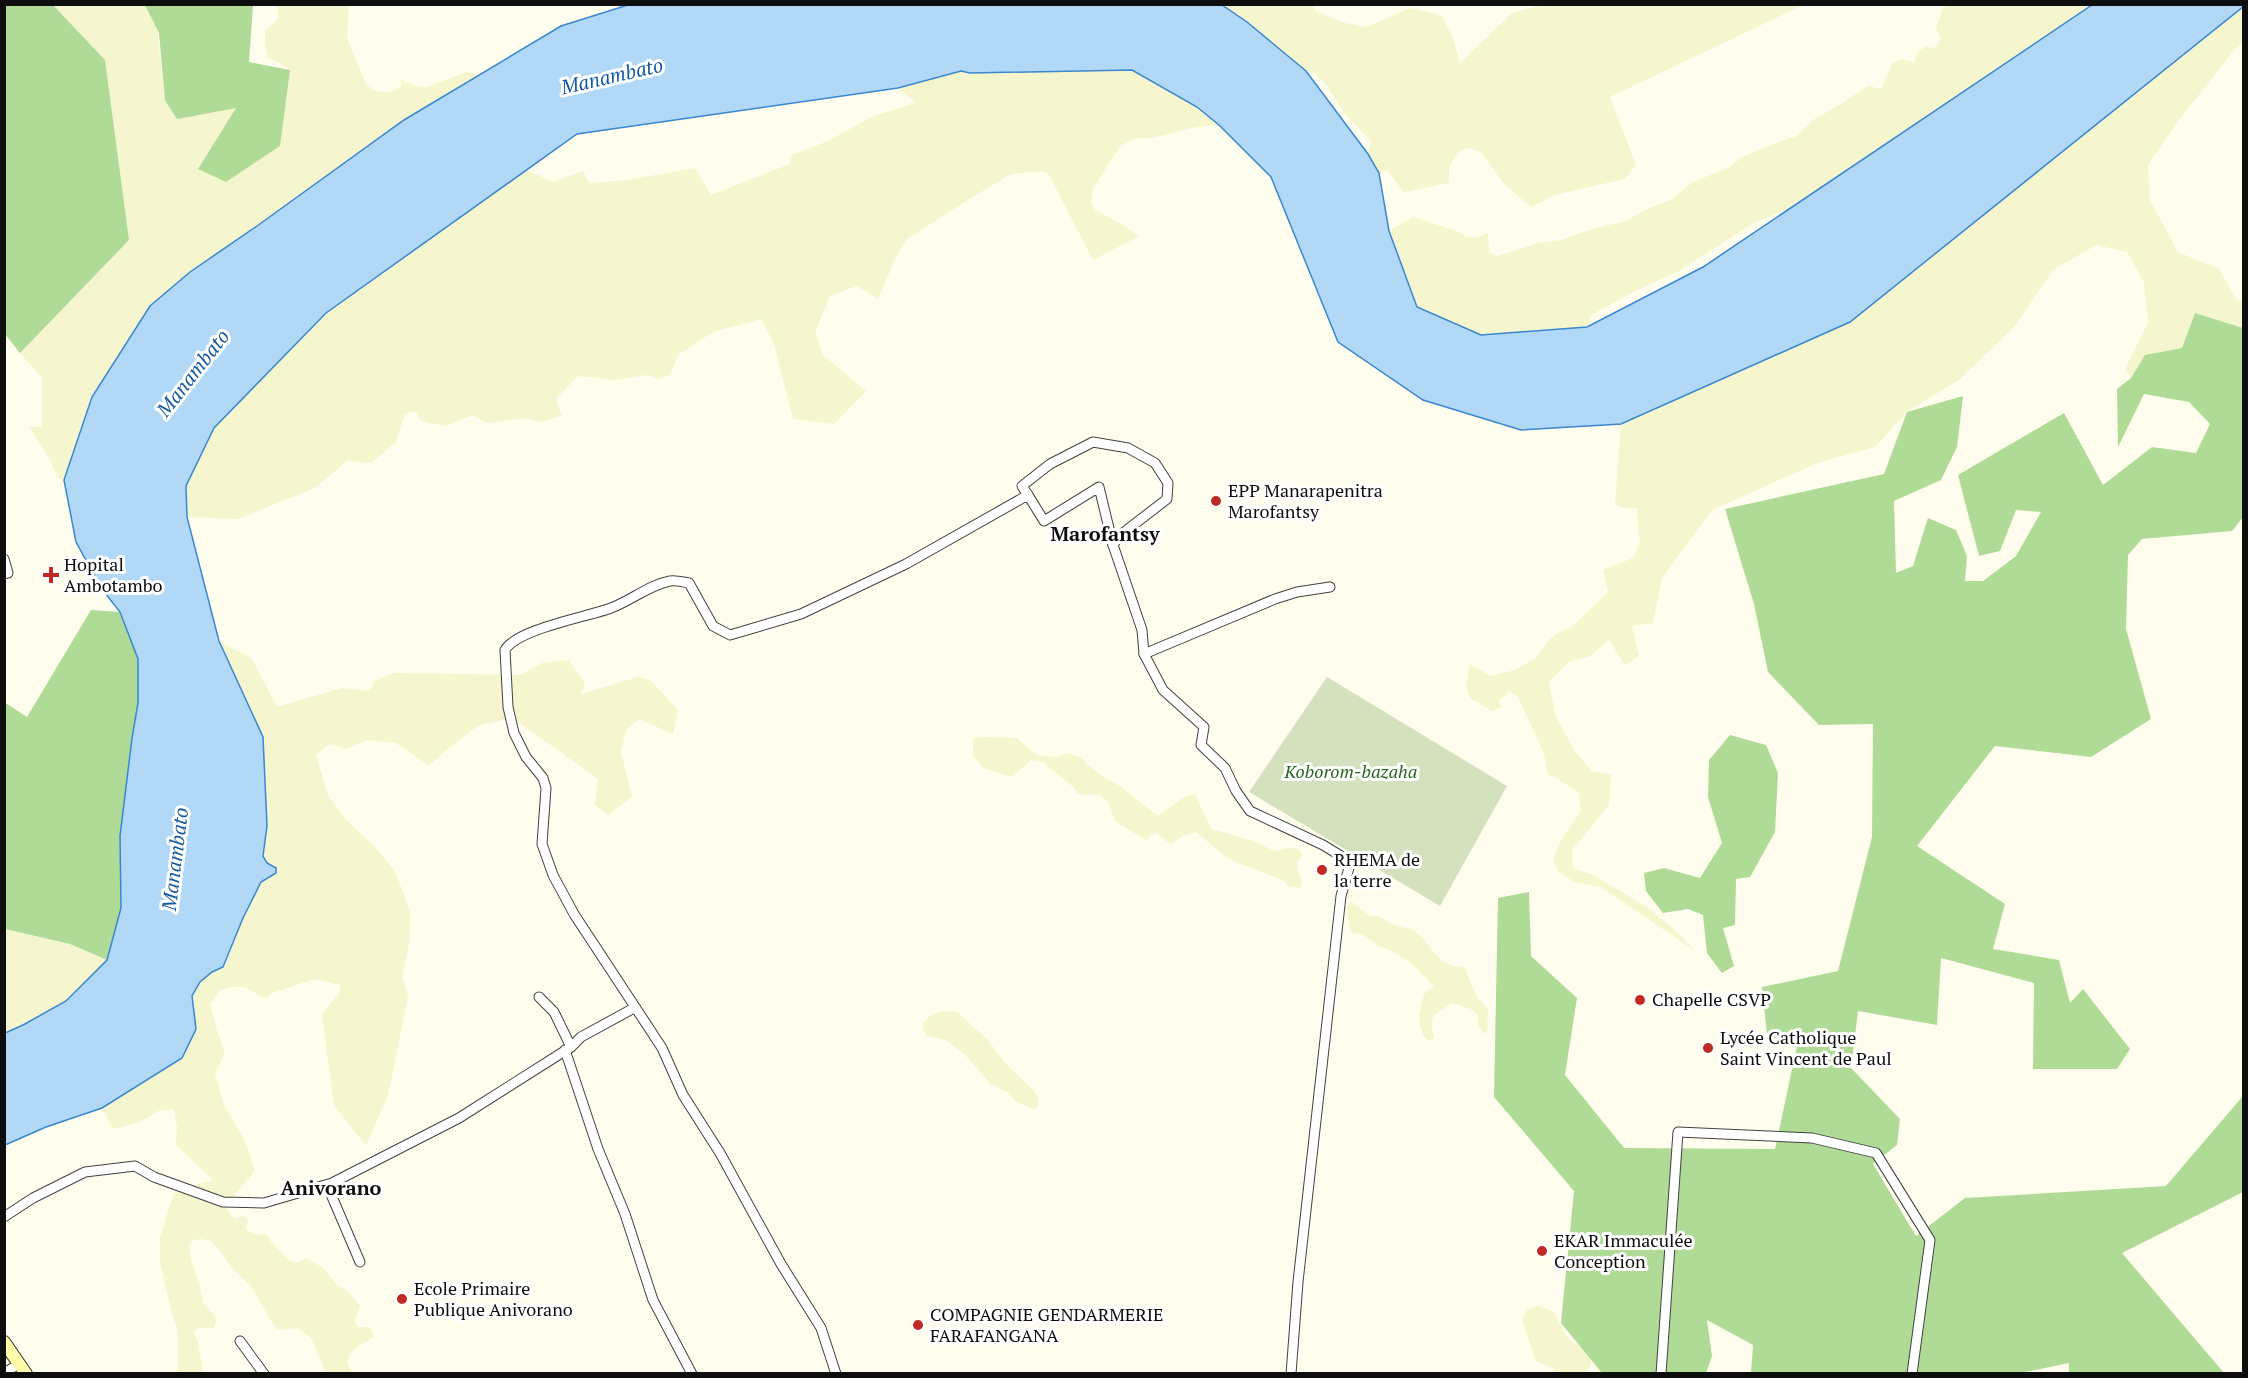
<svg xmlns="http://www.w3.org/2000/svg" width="2248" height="1378" font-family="'PT Serif',serif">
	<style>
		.farmland { fill: #f5f5ce }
		.forest { fill: #b0db96 }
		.cemetery { fill: #d3e1bf }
		.water { fill: #b2d8f7; stroke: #3887cf; stroke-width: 1.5 }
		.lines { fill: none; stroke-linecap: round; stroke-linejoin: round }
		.minor-casing { stroke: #414141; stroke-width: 11 }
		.secondary-casing { stroke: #303030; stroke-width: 14 }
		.minor { stroke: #fff; stroke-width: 9 }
		.secondary { stroke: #fffca9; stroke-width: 12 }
		.poi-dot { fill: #c02924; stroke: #fff; stroke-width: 2 }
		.labels { text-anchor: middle; stroke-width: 6; stroke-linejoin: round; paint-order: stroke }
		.poi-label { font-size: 18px; fill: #0e0e0e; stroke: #fff; text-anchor: start }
		.park-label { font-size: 18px; font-style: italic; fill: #26671d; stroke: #fff }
		.water-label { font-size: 20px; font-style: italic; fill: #1559a1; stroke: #fff }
		.neighbourhood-label { font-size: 20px; font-weight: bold; fill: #0e0e0e; stroke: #fff }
	</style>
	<rect width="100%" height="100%" fill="#fffdee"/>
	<g class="farmland">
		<polygon points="53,5 145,5 157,29 165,100 237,108 198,169 226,182 290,70 279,62 268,58 265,46 265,31 279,18 277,5 349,5 347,38 365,82 372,90 388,93 398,89 402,84 400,79 415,86 426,87 469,71 478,76 404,120 257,226 190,272 150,306 92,397 64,480 58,478 50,460 29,427 42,427 42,378 20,353 129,240 105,60"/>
		<polygon points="1222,5 1313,5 1315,11 1345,23 1366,27 1411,8 1441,15 1453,38 1460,63 1512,13 1542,5 1803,5 1610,97 1636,165 1625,179 1554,195 1531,207 1504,184 1480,151 1467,148 1458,152 1449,166 1449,183 1404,192 1387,170 1379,173 1368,154 1371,141 1346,115 1324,82 1313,73 1306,71 1247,22"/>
		<polygon points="1950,5 2092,5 1798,205 1754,223 1679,271 1635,291 1591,315 1587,327 1481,335 1417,307 1389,231 1413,217 1459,232 1466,237 1478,238 1488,233 1489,252 1497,256 1539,243 1561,240 1592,229 1626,221 1647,209 1671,200 1693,182 1728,168 1744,156 1770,145 1797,136 1813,120 1836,107 1868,86 1881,89 1892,64 1901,59 1914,62 1918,52 1926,46 1934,49 1941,39 1936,29 1943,8"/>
		<polygon points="2243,6 2243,41 2234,50 2176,124 2148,165 2150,200 2178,252 2219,269 2236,299 2243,301 2243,328 2195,313 2182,348 2145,355 2131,378 2125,369 2148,323 2144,282 2127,252 2096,245 2053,270 2015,326 1960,379 1907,412 1875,447 1817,463 1712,510 1662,578 1653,623 1632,626 1639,656 1625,665 1609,640 1590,656 1570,661 1549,682 1555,715 1574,750 1592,772 1611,774 1609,805 1572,850 1573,868 1593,875 1647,907 1675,930 1695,951 1601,887 1574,882 1558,871 1553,860 1560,842 1581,810 1579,793 1555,777 1548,775 1544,753 1518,697 1510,691 1499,701 1501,707 1492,711 1470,698 1466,686 1470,664 1491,676 1515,670 1536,658 1549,640 1556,634 1572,627 1608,592 1603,570 1633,558 1640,544 1637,508 1623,508 1615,504 1621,424 1850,322"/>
		<polygon points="1132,70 1197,107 1219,125 1196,127 1152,138 1138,138 1121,145 1093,188 1091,203 1095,210 1123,225 1139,236 1093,260 1048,173 1043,171 1011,174 971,198 907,239 896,257 878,299 857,286 830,296 815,332 823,355 866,391 834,424 793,419 774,344 761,319 713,332 678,355 670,375 658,379 648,375 616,380 578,376 556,399 562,416 540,422 525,418 487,423 473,415 446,426 421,421 416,412 405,413 396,442 371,463 347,461 315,488 238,519 187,517 186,486 214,428 326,313 527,170 553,182 583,171 589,183 628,180 695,168 711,195 790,164 792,155 828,141 873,116 916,103 898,88 961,71 970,73"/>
		<polygon points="219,641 252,659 277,707 342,688 370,691 375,681 393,673 521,675 542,663 569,660 585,684 581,694 638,677 650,680 678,710 673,734 639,719 626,730 621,752 632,797 608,815 595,805 598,779 513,718 479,725 446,750 429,766 396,743 367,740 346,749 330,744 316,755 328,795 347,821 374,846 395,871 410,911 409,943 402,977 408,996 388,1095 366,1146 334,1105 322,1014 340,992 340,985 314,979 272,993 266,999 245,987 231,987 220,990 210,1004 218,1034 225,1052 215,1074 224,1105 245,1141 255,1171 237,1192 227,1209 234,1219 244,1216 248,1221 246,1228 248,1231 256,1235 267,1234 271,1242 291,1262 297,1263 306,1258 322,1267 338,1286 347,1291 360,1305 355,1322 358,1327 370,1327 374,1337 357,1347 349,1355 347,1362 352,1373 326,1373 311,1338 298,1328 279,1330 273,1324 251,1286 233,1269 217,1247 211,1241 201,1239 193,1240 189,1246 192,1264 199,1282 203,1303 217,1318 214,1328 201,1328 195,1330 194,1333 198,1342 203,1373 178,1373 178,1332 173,1317 160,1263 160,1238 170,1204 176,1192 175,1191 213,1180 176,1145 177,1127 174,1109 158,1111 140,1122 113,1129 102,1108 182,1058 196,1029 192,996 200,982 212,972 223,967 243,918 261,882 270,878 275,868 267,863 263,856 267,826 263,737"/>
		<polygon points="980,737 1016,738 1038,756 1057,757 1066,753 1081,757 1087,764 1104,777 1120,786 1155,814 1159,815 1184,797 1195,794 1211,829 1251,840 1274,851 1288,848 1299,849 1303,855 1297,862 1297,870 1302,880 1301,888 1289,886 1280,879 1238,863 1226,857 1196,832 1182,836 1171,845 1157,833 1151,835 1147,841 1115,821 1109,803 1100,795 1079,794 1071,785 1043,762 1031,760 1012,777 984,768 973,756 973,739"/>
		<polygon points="1352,902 1370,916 1379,916 1393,925 1413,930 1423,938 1436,955 1444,962 1452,966 1464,967 1477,997 1488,1009 1487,1033 1484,1033 1478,1025 1478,1015 1471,1009 1452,1003 1434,1015 1431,1023 1434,1038 1429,1041 1424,1037 1420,1025 1419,1016 1424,994 1434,986 1412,964 1394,952 1379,946 1362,934 1351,932 1347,912 1348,904"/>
		<polygon points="4,929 70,944 107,960 66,1001 23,1025 5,1033"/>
		<polygon points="942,1011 957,1012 988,1040 1004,1062 1033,1090 1039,1099 1037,1108 1033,1109 1016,1102 1007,1092 990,1083 966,1056 946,1040 927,1036 923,1030 923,1023 930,1016"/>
		<polygon points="1537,1306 1553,1311 1566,1336 1576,1345 1584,1344 1592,1353 1590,1367 1586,1371 1587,1373 1556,1373 1553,1368 1536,1361 1522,1319 1527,1310"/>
	</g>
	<g class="forest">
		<polygon points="5,4 53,5 105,60 129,240 20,353 4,333"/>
		<polygon points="145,5 253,5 249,62 290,70 280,146 226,182 198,169 236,108 177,119 165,100 159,33"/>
		<polygon points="2195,313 2243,328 2243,517 2232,531 2142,539 2128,555 2126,629 2151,719 2091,757 1995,746 1917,846 2005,904 1993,949 2059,960 2070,1003 2083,989 2130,1049 2117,1069 2033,1069 2034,983 1941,958 1937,1025 1858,1011 1851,1068 1900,1119 1897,1145 1873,1164 1916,1236 1965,1198 2166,1186 2243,1096 2243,1192 2122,1253 2224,1373 2069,1373 2069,1363 2016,1374 1751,1373 1753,1345 1707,1320 1712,1356 1706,1373 1602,1373 1561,1323 1574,1191 1494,1097 1498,898 1529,892 1531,956 1577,998 1565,1075 1624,1148 1775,1149 1797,1046 1767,1035 1762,987 1838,971 1872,837 1873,724 1819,725 1768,672 1754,604 1725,509 1884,474 1907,412 1963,396 1957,447 1941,480 1894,501 1896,573 1913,566 1928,518 1956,530 1967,556 1965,581 1983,581 2016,556 2041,512 2016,510 2000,551 1979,556 1958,475 2064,413 2103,485 2152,447 2196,453 2210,424 2189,402 2144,394 2118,447 2117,389 2131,378 2145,355 2182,348"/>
		<polygon points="91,610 120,612 138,659 138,703 132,738 127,783 121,908 107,960 70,944 5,929 4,702 27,717"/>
		<polygon points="1730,735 1766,745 1778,773 1775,832 1750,877 1736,879 1735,925 1723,928 1734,966 1722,973 1707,953 1703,915 1688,909 1663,913 1646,891 1644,873 1664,868 1700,878 1722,843 1708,797 1709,760"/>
	</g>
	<polygon class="cemetery" points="1327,677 1507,786 1440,906 1249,792"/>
	<polygon class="water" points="631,4 1222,5 1247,22 1306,71 1368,154 1379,173 1389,231 1417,307 1481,335 1587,327 1703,267 2092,5 2243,4 2244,6 1850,322 1621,424 1521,430 1423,400 1338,342 1271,177 1219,125 1197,107 1132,70 970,73 961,71 898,88 577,134 326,313 214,428 186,486 187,517 219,641 263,737 267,826 263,856 267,863 276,868 276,873 261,882 243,918 223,967 212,972 200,982 192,996 196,1029 182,1058 102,1108 46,1127 5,1145 5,1033 23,1025 66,1001 107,960 121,908 120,836 132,738 138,703 138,659 120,612 102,589 76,542 64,480 92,397 150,306 190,272 257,226 404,120 561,26"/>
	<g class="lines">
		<defs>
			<g id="minor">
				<polyline points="1028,495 1022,486 1050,464 1093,442 1128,448 1155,463 1168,483 1167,499 1119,536 1113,545 1142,630 1144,654 1163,690 1204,727 1201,745 1225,768 1236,791 1250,811 1323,845 1346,859 1349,868 1341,896 1298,1282 1291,1374"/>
				<polyline points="4,559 8,573 4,574"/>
				<polyline points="1144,654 1275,599 1297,592 1330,587"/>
				<polyline points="539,997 554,1012 571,1047"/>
				<polyline points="565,1050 598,1149 625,1214 653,1300 692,1374"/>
				<polyline points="327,1185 360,1262"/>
				<polyline points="4,1217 33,1198 85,1172 135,1166 154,1177 223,1202 264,1203 332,1183 459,1118 571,1047 581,1037 634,1008"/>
				<polyline points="240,1341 264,1374"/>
				<polyline points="4,1373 19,1364"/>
				<path d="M836,1374L821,1328L781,1264L720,1153L683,1095L662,1048L574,914L553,875L542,844L546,788L543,778L526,757L514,733L508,707L505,650C517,629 587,617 611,608C632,600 649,585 670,581C676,580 683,582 689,583L713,626L730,635L801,614L906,564L1028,495L1044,521L1099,487L1113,545"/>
				<polyline points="1661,1374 1678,1132 1812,1138 1876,1153 1930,1240 1912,1374"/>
			</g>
			<polyline id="secondary" points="4,1342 26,1374"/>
		</defs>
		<use href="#minor" class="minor-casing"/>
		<use href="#secondary" class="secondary-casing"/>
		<use href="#minor" class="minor"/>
		<use href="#secondary" class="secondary"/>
	</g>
	<g class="poi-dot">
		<circle cx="1216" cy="501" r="6"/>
		<path d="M48 566h6v6h6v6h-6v6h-6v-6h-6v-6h6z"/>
		<circle cx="1322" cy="870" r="6"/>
		<circle cx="1640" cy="1000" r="6"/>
		<circle cx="1708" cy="1048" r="6"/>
		<circle cx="1542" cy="1251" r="6"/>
		<circle cx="402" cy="1299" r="6"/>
		<circle cx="918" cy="1325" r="6"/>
	</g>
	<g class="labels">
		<g class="poi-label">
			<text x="1228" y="497">EPP Manarapenitra<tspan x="1228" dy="21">Marofantsy</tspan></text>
			<text x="64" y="571">Hopital<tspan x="64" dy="21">Ambotambo</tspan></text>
			<text x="1334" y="866">RHEMA de<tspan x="1334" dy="21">la terre</tspan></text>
			<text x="1652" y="1006">Chapelle CSVP</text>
			<text x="1720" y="1044">Lycée Catholique<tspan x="1720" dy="21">Saint Vincent de Paul</tspan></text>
			<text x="1554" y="1247">EKAR Immaculée<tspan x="1554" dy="21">Conception</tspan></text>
			<text x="414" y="1295">Ecole Primaire<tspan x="414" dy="21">Publique Anivorano</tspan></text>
			<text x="930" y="1321">COMPAGNIE GENDARMERIE<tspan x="930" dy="21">FARAFANGANA</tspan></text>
		</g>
		<g class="park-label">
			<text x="1351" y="778">Koborom-bazaha</text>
		</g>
		<g class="water-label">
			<text transform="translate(612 76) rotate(-13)" y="7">Manambato</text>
			<text transform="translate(193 373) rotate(-52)" y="7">Manambato</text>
			<text transform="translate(175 859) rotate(-83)" y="7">Manambato</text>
		</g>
		<g class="neighbourhood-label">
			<text x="1105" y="541">Marofantsy</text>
			<text x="331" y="1195">Anivorano</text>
		</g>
	</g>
	<rect width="2248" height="1378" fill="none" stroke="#0e0e0e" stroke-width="12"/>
</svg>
